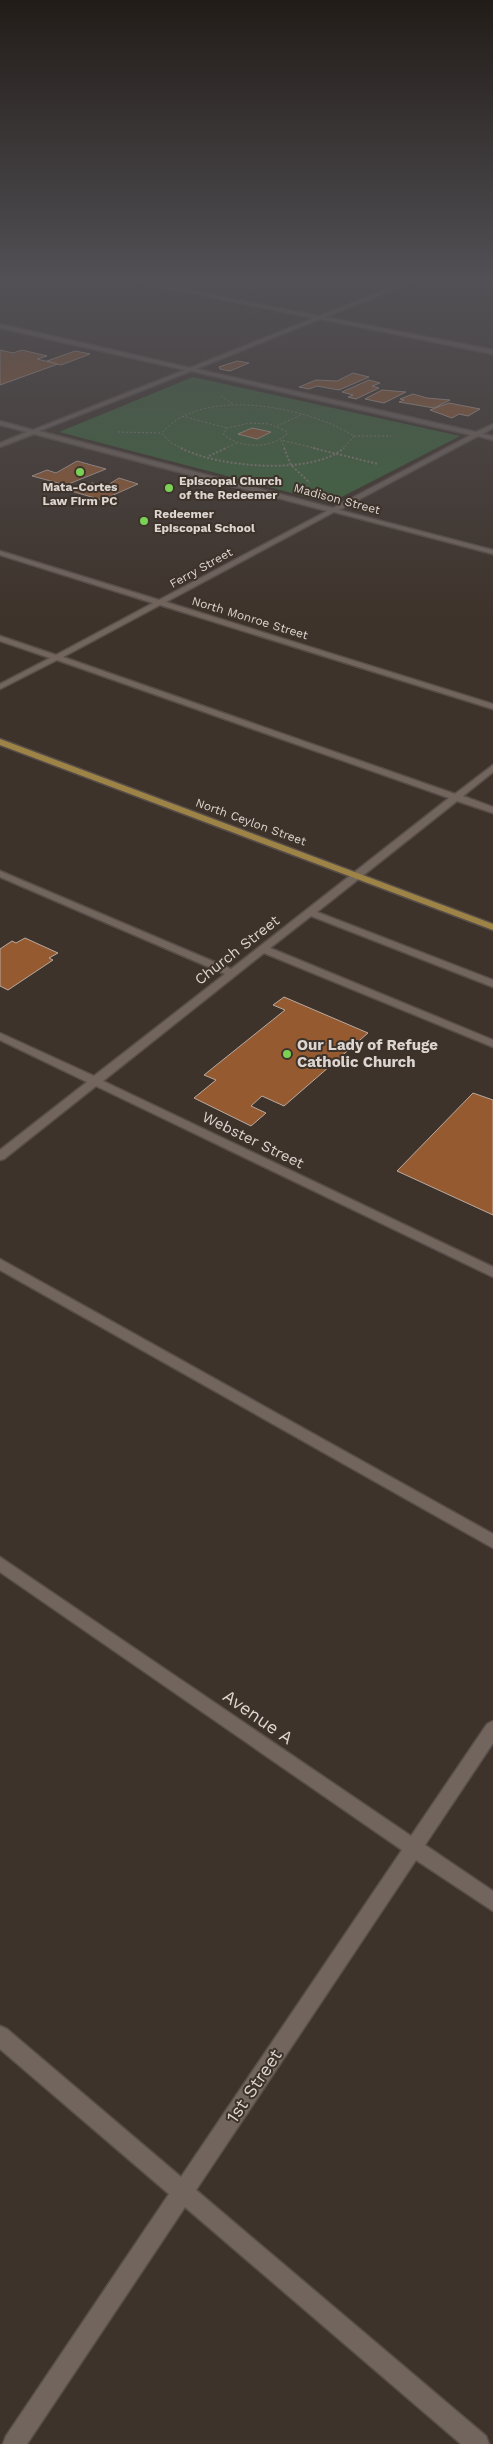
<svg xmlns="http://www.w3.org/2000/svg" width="493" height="2444" font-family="'Work Sans',sans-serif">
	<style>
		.green { fill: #3d683c }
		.building { fill: #965a31; stroke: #b9aaa1 }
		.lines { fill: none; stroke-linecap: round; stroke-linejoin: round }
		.minor-casing { stroke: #584e49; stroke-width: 3 }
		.major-casing { stroke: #584e49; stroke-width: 3 }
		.path-far1 { stroke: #8b817b; stroke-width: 1; stroke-dasharray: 2 2; stroke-linecap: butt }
		.path { stroke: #8b817b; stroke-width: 2; stroke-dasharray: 2 2; stroke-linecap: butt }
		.minor { fill: #72655d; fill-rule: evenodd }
		.major { fill: #9d8446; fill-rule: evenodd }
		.poi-dot { fill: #7ad156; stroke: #3e332b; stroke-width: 2 }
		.labels { text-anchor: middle; stroke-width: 4; stroke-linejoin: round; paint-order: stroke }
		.far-poi-label { font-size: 12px; font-weight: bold; fill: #dcd5d0; stroke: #3e332b; text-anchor: start }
		.far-street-label { font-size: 12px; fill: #dcd5d0; stroke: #3e332b }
		.street-label { font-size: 15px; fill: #dcd5d0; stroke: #3e332b }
		.poi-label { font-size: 15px; font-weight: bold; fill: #dcd5d0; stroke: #3e332b; text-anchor: start }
		.near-street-label { font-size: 18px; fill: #dcd5d0; stroke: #3e332b }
	</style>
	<rect width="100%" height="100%" fill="#3e332b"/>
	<polygon class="green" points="193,377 460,436 330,503 59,432"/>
	<g class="building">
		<polygon points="0,350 13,353 22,350 47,356 37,359 58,364 0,385"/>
		<polygon points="75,351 90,354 61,365 47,361"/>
		<polygon points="237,361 249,363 230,371 220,369 219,367"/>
		<polygon points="353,373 369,377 339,390 317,386 309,389 299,387 316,380 337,381"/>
		<polygon points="369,380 380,383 372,386 379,388 356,399 348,397 353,395 342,392"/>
		<polygon points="382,390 406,392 384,403 365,399"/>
		<polygon points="413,394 427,398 450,400 434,408 399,402 404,400 400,399"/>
		<polygon points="449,403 480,409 468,416 459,414 452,418 430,410"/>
		<polygon points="252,428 271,432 257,439 238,434"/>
		<polygon points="77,461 106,469 66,485 32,476 47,470 56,473"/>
		<polygon points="119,478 138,484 102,500 71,491 92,483 106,486"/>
		<polygon points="25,938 58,953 49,958 53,960 8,990 0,986 0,949 12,941 16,943"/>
		<polygon points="284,997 368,1033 284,1106 262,1096 251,1106 266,1113 251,1126 194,1098 216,1080 204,1075 285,1010 273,1005"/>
		<polygon points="473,1093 493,1100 493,1215 397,1171"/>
	</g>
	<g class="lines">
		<defs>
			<g id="minor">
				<path d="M123,279H130L319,316L414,279H419L325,317L493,350V354L320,319L196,369L476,432L493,424V428L483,434L493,436V440L478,436L339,510L493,550V554L334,512L166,602L493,704V709L160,605L63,657L455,794L493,765V772L463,796L493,807V813L457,801L317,912L493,980V987L311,916L270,948L493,1040V1047L264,953L103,1081L493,1267V1277L96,1086L4,1159L0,1160V1150L87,1082L0,1040V1033L94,1076L225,974L0,877V871L231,969L449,798L57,660L0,689V684L50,658L0,641V636L56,655L153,603L0,555V551L159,600L327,511L34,434L0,447V443L27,432L0,425V421L33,430L185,370L0,328V324L190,368L314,318ZM191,371L471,435L333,508L39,431Z"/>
				<polygon points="0,1259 493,1534 493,1548 0,1270"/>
				<polygon points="0,1557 411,1836 487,1724 493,1721 493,1743 425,1845 493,1891 493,1911 416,1860 196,2190 486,2436 489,2444 461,2444 185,2207 27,2444 3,2444 6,2436 169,2194 0,2049 0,2026 7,2029 181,2177 402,1850 0,1572"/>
			</g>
			<polygon id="major" points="0,739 493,924 493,930 0,745"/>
		</defs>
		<use href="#minor" class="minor-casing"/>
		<use href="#major" class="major-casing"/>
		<g class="path-far1">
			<polyline points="221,396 234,405"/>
			<polyline points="182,416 227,428"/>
			<path d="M250,423L269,424L286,431L287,434C271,449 239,449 223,434L227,428Z"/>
			<polyline points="277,426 303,414"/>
			<polyline points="118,432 162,433"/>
			<polyline points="354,436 391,436"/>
			<path d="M183,449L170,442L162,433C202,385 308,407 354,436L343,449"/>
			<polyline points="224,449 237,443"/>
			<polyline points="285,449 281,440 318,449"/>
		</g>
		<g class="path">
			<path d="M181,448C216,467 312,476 344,448"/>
			<polyline points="284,448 291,465 310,483"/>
			<polyline points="313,448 378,464"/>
			<polyline points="209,456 226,448"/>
		</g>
		<use href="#minor" class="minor"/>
		<use href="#major" class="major"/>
	</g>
	<linearGradient id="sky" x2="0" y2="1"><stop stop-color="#221c18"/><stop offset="0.45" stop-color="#525055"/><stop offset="1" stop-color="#525055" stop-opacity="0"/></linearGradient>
	<rect width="493" height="621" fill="url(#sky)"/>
	<g class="poi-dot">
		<circle cx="80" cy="472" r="5"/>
		<circle cx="169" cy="488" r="5"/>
		<circle cx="144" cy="521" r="5"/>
		<circle cx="287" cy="1054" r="5"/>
	</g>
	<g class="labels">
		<g class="far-poi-label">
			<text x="179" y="485">Episcopal Church<tspan x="179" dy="14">of the Redeemer</tspan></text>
			<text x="80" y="491" text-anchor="middle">Mata-Cortes<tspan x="80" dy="14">Law Firm PC</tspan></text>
			<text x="154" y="518">Redeemer<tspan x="154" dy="14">Episcopal School</tspan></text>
		</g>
		<g class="far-street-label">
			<text transform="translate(337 499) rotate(15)" y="4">Madison Street</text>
			<text transform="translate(201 568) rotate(-29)" y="4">Ferry Street</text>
			<text transform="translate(250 618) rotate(17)" y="4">North Monroe Street</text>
			<text transform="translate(251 822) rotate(20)" y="4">North Ceylon Street</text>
		</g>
		<g class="street-label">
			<text transform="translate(237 950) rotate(-38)" y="5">Church Street</text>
			<text transform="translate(253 1140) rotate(26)" y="5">Webster Street</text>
		</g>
		<g class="poi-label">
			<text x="297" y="1050">Our Lady of Refuge<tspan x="297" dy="17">Catholic Church</tspan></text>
		</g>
		<g class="near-street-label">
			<text transform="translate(258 1717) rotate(35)" y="6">Avenue A</text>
			<text transform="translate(254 2086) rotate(-56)" y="6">1st Street</text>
		</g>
	</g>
</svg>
